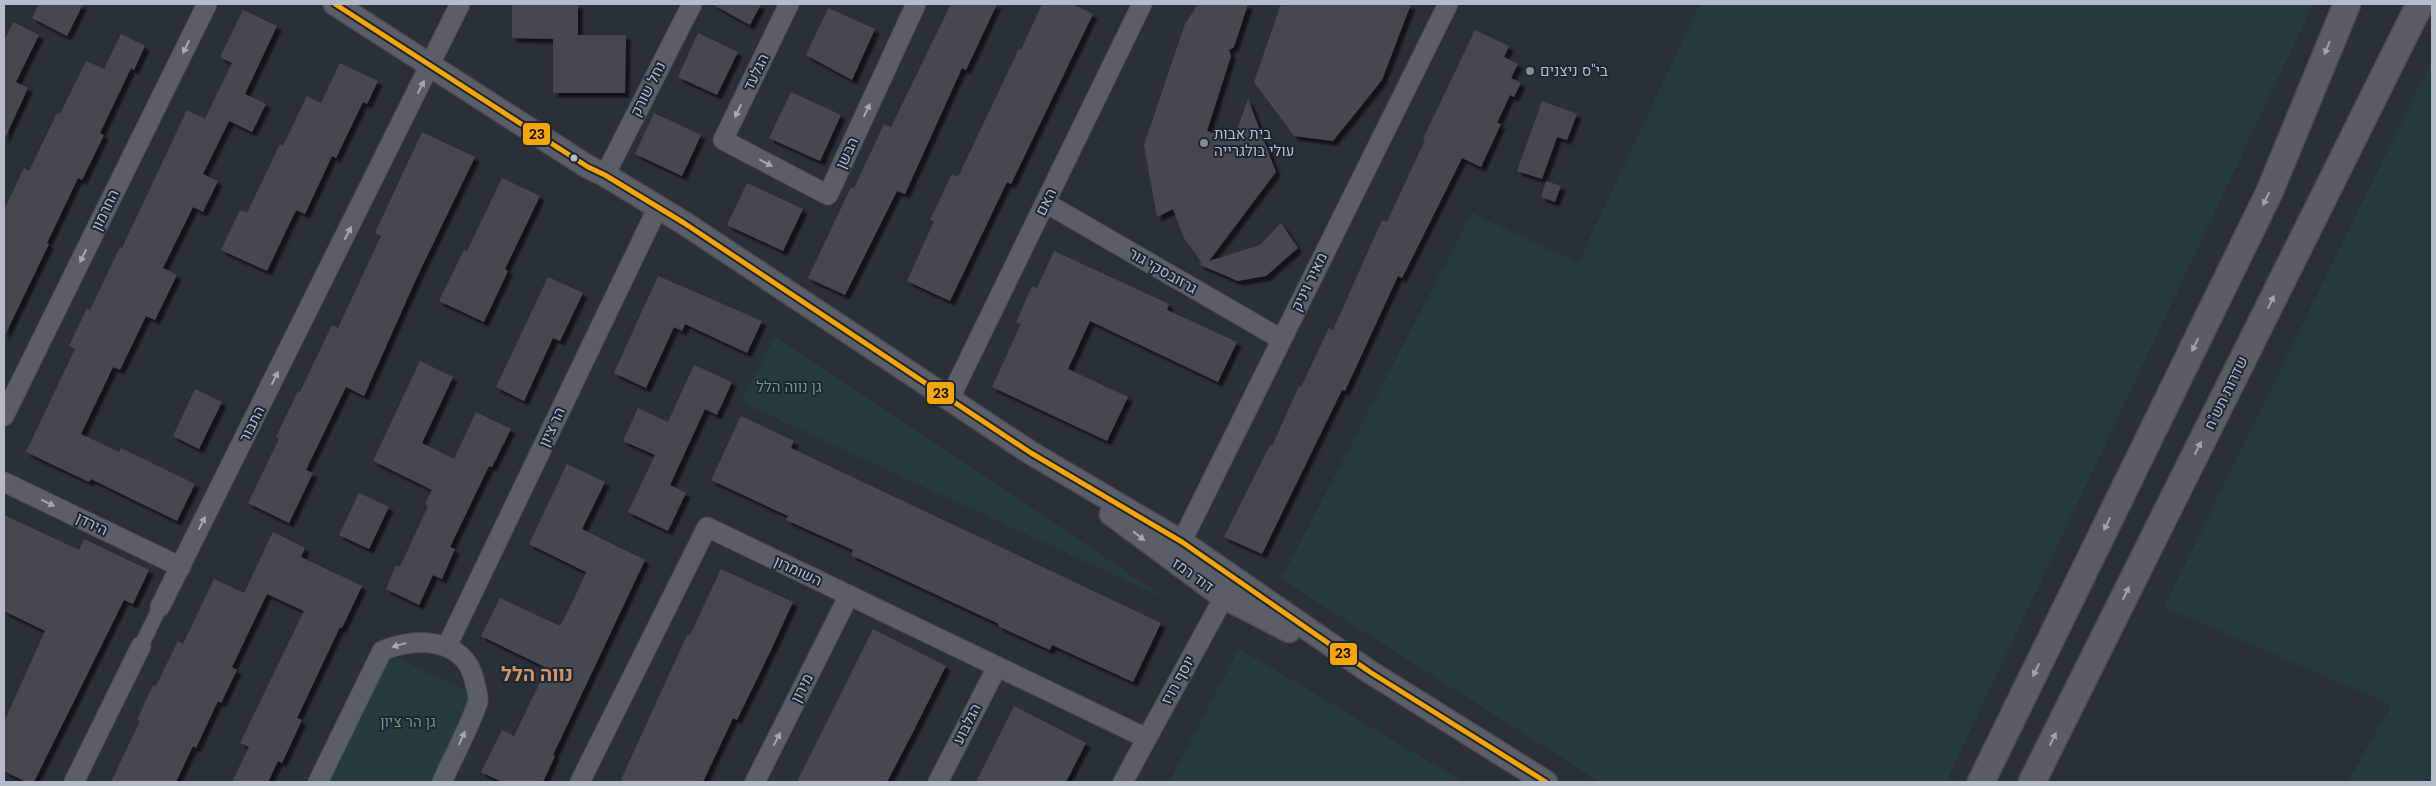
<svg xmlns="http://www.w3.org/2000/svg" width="2436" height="786" font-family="'DM Sans',Heebo,sans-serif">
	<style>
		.green { fill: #273a3e }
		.building { fill: #444950; filter: url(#shadow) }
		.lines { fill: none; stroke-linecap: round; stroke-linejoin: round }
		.pedestrian-casing { stroke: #484c53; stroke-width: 16 }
		.minor-casing { stroke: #484c53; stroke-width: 21 }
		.tertiary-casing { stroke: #484c53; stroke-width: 25 }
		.secondary-casing { stroke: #484c53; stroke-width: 29 }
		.pedestrian { stroke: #5a5e66; stroke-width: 14 }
		.minor { stroke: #5a5e66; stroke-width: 19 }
		.tertiary { stroke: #5a5e66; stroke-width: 22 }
		.secondary { stroke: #595d64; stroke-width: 26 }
		.bus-1-casing { stroke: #1d2633; stroke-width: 9 }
		.bus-1 { stroke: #f7a600; stroke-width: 5 }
		.oneway { fill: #a2a9b5 }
		.oneway2 { fill: #9da4b0 }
		.poi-dot { fill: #848b96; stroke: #1d2633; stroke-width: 2 }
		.bus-dot { fill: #b4bcc9; stroke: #1d2633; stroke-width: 2 }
		.labels { text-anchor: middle; stroke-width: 4; stroke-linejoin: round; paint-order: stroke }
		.poi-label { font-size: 15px; fill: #b4bcc9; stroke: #1d2633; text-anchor: start }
		.street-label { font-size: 15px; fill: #b4bcc9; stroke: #1d2633 }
		.park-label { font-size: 15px; fill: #6b9a76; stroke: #1d2633 }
		.district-label { font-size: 20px; font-weight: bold; fill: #d59563; stroke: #1d2633 }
		.line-badge { stroke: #1d2633; stroke-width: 2 }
		.pale-badge-label { font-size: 14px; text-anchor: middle; font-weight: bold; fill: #111 }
	</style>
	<defs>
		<filter id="shadow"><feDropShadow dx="4.5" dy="4.5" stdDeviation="1" flood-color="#0009"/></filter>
	</defs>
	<rect width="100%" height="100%" fill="#2a3038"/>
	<g class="green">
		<polygon points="1700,4 2313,4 1946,782 1600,782 1281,579 1472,213 1578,263"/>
		<polygon points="2432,60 2432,782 2348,782 2391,705 2164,607"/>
		<polygon points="775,336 1170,601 741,402"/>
		<polygon points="1239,649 1464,782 1169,782"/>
		<polygon points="388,654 473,694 432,782 328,782"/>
	</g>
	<g class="building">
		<polygon points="39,4 83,4 67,36 32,18"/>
		<polygon points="512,4 578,4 578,35 626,35 625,93 553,93 553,39 512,38"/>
		<polygon points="712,4 761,4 750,25"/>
		<polygon points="951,4 997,4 966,70 962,68 905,194 897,191 845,295 808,278 851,187 854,188 884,124 891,127"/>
		<polygon points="1042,4 1072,4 1093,14 1011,184 1007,182 950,301 907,281 934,221 930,220 952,174 958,177 1019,49 1021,50"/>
		<polygon points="1198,4 1248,4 1234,47 1229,50 1231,56 1207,131 1233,140 1248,99 1276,172 1209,261 1260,245 1281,223 1298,248 1266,276 1238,281 1198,264 1202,263 1184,238 1173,209 1157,217 1144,145 1185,24"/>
		<polygon points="1281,4 1411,4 1382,80 1333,141 1294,136 1254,82"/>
		<polygon points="828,8 875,29 852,80 806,55"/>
		<polygon points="243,10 277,26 245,94 266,104 252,132 229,121 203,174 218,181 203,212 193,207 163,268 177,275 155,320 146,316 120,370 113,367 81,434 119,452 121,448 195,484 177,521 91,479 89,482 26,452 75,349 69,346 87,308 90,310 120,247 122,248 187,110 205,119 232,63 220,57"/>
		<polygon points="13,22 39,35 16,82 28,88 4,140 4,41"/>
		<polygon points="1475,30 1509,46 1504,57 1518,64 1511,78 1521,83 1514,97 1510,95 1497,123 1501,124 1481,167 1462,158 1402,278 1398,276 1345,391 1342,390 1262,554 1224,537 1270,445 1272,446 1299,386 1301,387 1329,328 1333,330 1382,220 1387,222 1425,140 1423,139"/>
		<polygon points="698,33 738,52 717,95 678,77"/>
		<polygon points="121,34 145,46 134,70 131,68 100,133 104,135 82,180 78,178 47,243 49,244 4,337 4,210 24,168 29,171 57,113 60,114 86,61 104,69"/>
		<polygon points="340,63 378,81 367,104 363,102 336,158 332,156 305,214 296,210 267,271 221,250 240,210 247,213 280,144 283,146 307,96 321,103"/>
		<polygon points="791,92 841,115 820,161 769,138"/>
		<polygon points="1542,101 1577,114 1567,140 1557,137 1542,179 1517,171"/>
		<polygon points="654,113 701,135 682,176 635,154"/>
		<polygon points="422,132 475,157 417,277 364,396 346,387 306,470 313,473 289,523 248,503 279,439 276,437 298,391 300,392 332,325 338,328 381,236 375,233"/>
		<polygon points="502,178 540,196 505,269 508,271 484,322 439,301 464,250 467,251"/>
		<polygon points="1546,181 1561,186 1555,202 1541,197"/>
		<polygon points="747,183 803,209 783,251 727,225"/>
		<polygon points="1054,251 1169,304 1167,310 1237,342 1218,382 1090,321 1068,369 1128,397 1107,441 992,387 1021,324 1016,322 1032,286 1037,288"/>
		<polygon points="658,276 762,321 747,353 685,324 682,331 674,327 646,388 614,373"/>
		<polygon points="548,277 583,293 560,341 553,338 524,401 496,387"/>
		<polygon points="420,361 453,377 422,443 454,459 476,412 511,429 492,467 489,466 450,547 455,549 442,579 433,575 419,605 386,589 396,565 400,567 428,506 425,504 432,490 373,461"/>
		<polygon points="694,365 732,382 717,415 705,409 670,485 686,493 668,531 628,512 655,455 623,441 638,408 668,422"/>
		<polygon points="195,389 222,402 199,449 173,436"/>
		<polygon points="741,416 794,441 791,448 1161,623 1133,682 1052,645 1050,650 998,626 999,624 851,555 853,550 786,520 788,516 711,480"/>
		<polygon points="567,464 605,482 582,529 645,560 553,755 555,756 543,782 502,782 481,772 502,730 514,736 547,668 481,636 500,598 560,626 573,601 586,572 529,544"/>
		<polygon points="359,493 389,507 369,549 339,535"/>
		<polygon points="4,515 79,550 84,539 149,570 133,604 124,600 34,782 26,782 4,771 4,722 45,631 4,611"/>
		<polygon points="273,532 305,548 301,557 362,586 342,628 340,627 297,718 302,720 282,763 278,761 268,782 232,782 249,747 240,743 304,611 267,594 232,667 237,670 221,703 218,701 196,748 193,746 176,782 111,782 140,721 137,720 153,685 156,686 178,641 183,644 214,579 244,593"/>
		<polygon points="721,569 793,602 772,648 737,720 733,718 703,782 620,782 688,633 690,635"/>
		<polygon points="873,629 946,666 912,734 887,782 797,782"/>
		<polygon points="1014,706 1086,743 1066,782 976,782"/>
	</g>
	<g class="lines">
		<defs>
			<polyline id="pedestrian" points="141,646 160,607"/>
			<g id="minor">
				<polyline points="789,4 723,140 828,195 916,4"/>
				<polyline points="605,175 692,4"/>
				<polyline points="1046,203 1281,339"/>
				<polyline points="949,400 1142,4"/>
				<polyline points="4,416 207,4"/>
				<polyline points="4,482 181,567"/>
				<polyline points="1176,553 1448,4"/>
				<polyline points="160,607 460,4"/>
				<polyline points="447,646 657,209"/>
				<polyline points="74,782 141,646"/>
				<path d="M318,782L382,651C413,637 464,637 474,679C475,686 479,695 478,701C471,725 452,759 442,782"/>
				<polyline points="580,782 707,527 1146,738"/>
				<polyline points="755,782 849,595"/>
				<polyline points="938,782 997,667"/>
				<polyline points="1123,782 1230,586"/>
			</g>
			<g id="tertiary">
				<polyline points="335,4 588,167 605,175 684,223 1031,453 1182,542 1370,672 1546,782"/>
				<polyline points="1111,514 1223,597 1289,631"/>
			</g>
			<g id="secondary">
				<polyline points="1981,782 2269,193 2347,4"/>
				<polyline points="2032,782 2420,4"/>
			</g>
		</defs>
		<use href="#pedestrian" class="pedestrian-casing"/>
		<use href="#minor" class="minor-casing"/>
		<use href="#tertiary" class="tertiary-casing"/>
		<use href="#secondary" class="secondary-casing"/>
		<use href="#pedestrian" class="pedestrian"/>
		<use href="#minor" class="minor"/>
		<use href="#tertiary" class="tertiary"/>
		<use href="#secondary" class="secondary"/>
		<defs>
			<polyline id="bus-1" points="335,4 588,167 605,175 684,223 1031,453 1182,542 1370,672 1546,782"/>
		</defs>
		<use href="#bus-1" class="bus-1-casing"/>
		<use href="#bus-1" class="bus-1"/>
	</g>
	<defs><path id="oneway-solid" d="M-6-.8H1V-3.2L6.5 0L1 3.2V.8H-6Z" transform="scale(1.25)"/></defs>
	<g class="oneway">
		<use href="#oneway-solid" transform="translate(186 47) rotate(116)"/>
		<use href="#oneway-solid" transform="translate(421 87) rotate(-63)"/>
		<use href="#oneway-solid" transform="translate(867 110) rotate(-65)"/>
		<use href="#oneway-solid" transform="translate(738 111) rotate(116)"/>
		<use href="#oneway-solid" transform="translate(766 163) rotate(28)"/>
		<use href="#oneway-solid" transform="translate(348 233) rotate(-63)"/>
		<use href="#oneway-solid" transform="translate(83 256) rotate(116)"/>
		<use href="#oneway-solid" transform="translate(275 378) rotate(-63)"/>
		<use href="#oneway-solid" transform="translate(48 503) rotate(26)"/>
		<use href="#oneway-solid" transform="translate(202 523) rotate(-63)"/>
		<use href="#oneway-solid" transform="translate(1139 536) rotate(38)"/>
		<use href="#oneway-solid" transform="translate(399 645) rotate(164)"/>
		<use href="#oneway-solid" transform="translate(462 738) rotate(-66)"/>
		<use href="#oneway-solid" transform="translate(777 739) rotate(-63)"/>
	</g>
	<g class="oneway2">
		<use href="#oneway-solid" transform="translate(2327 48) rotate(112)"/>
		<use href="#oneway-solid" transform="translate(2266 199) rotate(115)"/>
		<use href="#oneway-solid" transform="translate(2271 302) rotate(-64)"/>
		<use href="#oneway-solid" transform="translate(2195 345) rotate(116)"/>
		<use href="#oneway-solid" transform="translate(2198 448) rotate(-64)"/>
		<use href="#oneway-solid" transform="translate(2107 524) rotate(116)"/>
		<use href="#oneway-solid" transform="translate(2126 593) rotate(-64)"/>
		<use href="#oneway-solid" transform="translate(2036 670) rotate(116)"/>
		<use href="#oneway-solid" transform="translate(2053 739) rotate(-64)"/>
	</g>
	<g class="poi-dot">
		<circle cx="1530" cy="71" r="5"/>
		<circle cx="1204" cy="143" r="5"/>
	</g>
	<circle class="bus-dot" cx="574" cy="158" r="4.5"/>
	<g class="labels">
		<g class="poi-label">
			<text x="1540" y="76">בי"ס ניצנים</text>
			<text x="1214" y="139">בית אבות<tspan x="1214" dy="17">עולי בולגרייה</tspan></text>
		</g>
		<g class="street-label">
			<text transform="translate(756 72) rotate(-64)" y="5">הגלעד</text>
			<text transform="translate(648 89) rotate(-63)" y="5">נחל שורק</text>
			<text transform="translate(847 153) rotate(-65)" y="5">הבשן</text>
			<text transform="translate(1046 202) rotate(-64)" y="5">האם</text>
			<text transform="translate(105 210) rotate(-64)" y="5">החרמון</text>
			<text transform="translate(1163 271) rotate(30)" y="5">גרזובסקי גור</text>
			<text transform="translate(1309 282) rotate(-64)" y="5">מאיר ויניק</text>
			<text transform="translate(2226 393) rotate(-64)" y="5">שדרות תש"ח</text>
			<text transform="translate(252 424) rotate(-63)" y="5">התבור</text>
			<text transform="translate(552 427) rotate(-65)" y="5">הר ציון</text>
			<text transform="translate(92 524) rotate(26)" y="5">הירדן</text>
			<text transform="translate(798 571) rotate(25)" y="5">השומרון</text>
			<text transform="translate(1193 575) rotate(36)" y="5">דוד רמז</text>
			<text transform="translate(1178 680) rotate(-61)" y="5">יוסף רויז</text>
			<text transform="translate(802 688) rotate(-63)" y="5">מירון</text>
			<text transform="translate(967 724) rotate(-63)" y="5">הגלבוע</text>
		</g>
		<g class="park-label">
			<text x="789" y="392">גן נווה הלל</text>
			<text x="408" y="727">גן הר ציון</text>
		</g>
		<g class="district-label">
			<text x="537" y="681">נווה הלל</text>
		</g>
	</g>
	<g class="line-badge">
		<rect x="522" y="122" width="29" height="24" rx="5" fill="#f7a600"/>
		<rect x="926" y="381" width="29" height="24" rx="5" fill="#f7a600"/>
		<rect x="1329" y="642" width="29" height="24" rx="5" fill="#f7a600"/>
	</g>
	<g class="pale-badge-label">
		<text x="537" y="139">23</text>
		<text x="941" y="398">23</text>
		<text x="1343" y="658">23</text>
	</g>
	<rect width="2436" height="786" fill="none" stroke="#b4bcc9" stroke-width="10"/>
</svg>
